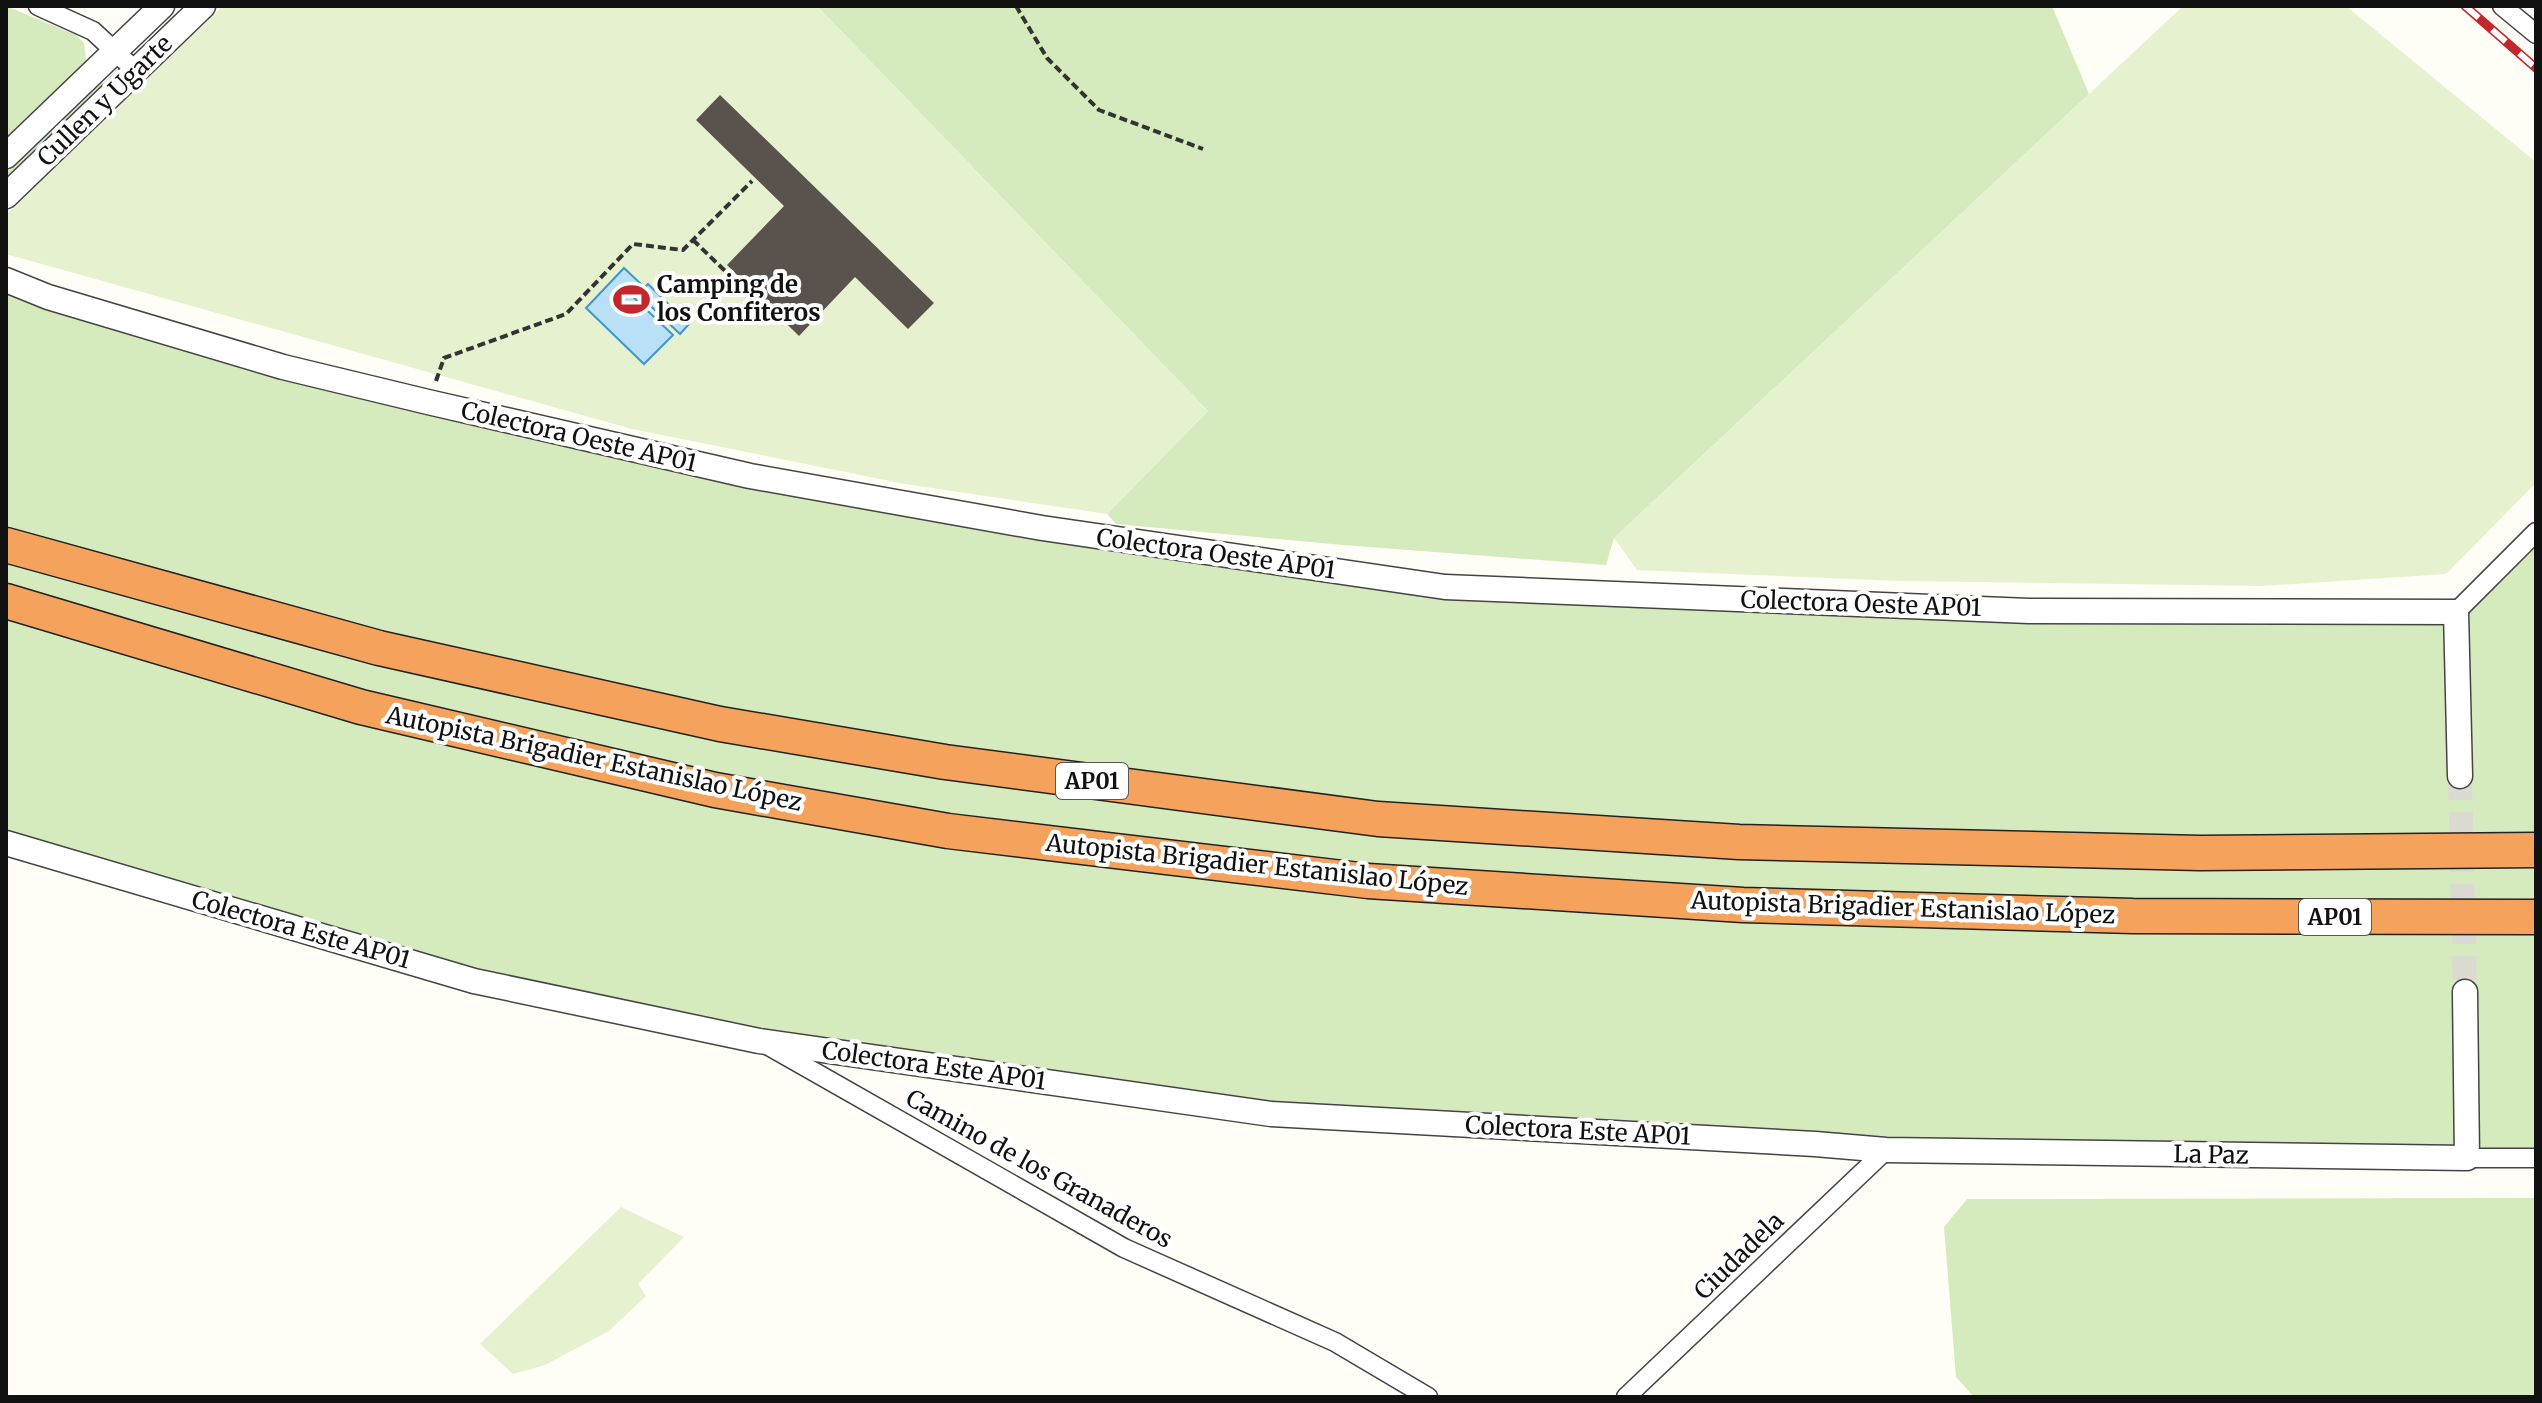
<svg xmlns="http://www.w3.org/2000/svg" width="2542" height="1403" font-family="Merriweather,serif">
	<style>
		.green { fill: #d5ebbd }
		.pitch { fill: #e6f2cf }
		.water { fill: #b9e0f7; stroke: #3f96cf; stroke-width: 2 }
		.building { fill: #5a524d }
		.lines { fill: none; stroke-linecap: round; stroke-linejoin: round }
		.tertiary-tunnel { stroke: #dbdad3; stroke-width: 24; stroke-dasharray: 24 12; stroke-linecap: butt }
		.minor-casing { stroke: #444; stroke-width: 21 }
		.tertiary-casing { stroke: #444; stroke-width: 27 }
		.motorway-casing { stroke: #222; stroke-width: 37 }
		.path { stroke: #333; stroke-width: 4; stroke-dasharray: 8 4; stroke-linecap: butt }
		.minor { stroke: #fff; stroke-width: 18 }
		.tertiary { stroke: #fff; stroke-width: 24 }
		.motorway { stroke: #f5a25d; stroke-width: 34 }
		.rail-casing { stroke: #c4262e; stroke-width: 9 }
		.rail { stroke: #fff; stroke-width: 6; stroke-dasharray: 18; stroke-linecap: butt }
		.labels { text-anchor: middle; stroke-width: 8; stroke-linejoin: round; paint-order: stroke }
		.shield { fill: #fff; stroke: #585858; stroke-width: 2 }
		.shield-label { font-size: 22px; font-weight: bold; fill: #111 }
		.street-label { font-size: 24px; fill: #111; stroke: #fff }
		.poi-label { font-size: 24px; font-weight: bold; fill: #111; stroke: #fff; text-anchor: start }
	</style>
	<rect width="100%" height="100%" fill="#fffdf5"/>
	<g class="green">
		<polygon points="6,6 76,35 84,43 86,60 76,76 6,143"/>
		<polygon points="817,6 2052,6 2089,94 1614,538 1606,565 1343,545 1116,524 1107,514 1208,411"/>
		<polygon points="99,81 105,84 6,185 6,169"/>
		<polygon points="6,280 48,297 750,476 1445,587 2456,612 2536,532 2536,1158 1886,1150 1271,1114 759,1041 474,981 6,843"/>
		<polygon points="2536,1198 2536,1397 1974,1397 1956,1377 1944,1227 1967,1199"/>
	</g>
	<g class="pitch">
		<polygon points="223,6 817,6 1208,411 1107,514 905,484 632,429 6,254 6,215"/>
		<polygon points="2183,6 2346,6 2536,162 2536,483 2446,574 2262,586 1899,581 1637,570 1614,538"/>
		<polygon points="621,1207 684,1237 638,1284 646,1296 609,1331 545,1365 513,1374 480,1344"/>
	</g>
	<g class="water">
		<polygon points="624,268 641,284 631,295 673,335 644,364 586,308"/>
		<polygon points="648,284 689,324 680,334 638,294"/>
	</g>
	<polygon class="building" points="720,95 934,303 908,329 855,277 799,336 727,265 784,206 696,120"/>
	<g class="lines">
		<polyline class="tertiary-tunnel" points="2460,776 2465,992"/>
		<defs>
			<g id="minor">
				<polyline points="38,6 93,31 136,71"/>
				<polyline points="2502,6 2536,34"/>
				<polyline points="2456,612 2536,532"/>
				<polyline points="767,1045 1124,1248 1335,1342 1428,1397"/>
				<polyline points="2467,1158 2536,1158"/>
				<polyline points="1626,1397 1886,1150"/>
			</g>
			<g id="tertiary">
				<polyline points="6,156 162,6"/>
				<polyline points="6,196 203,6"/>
				<polyline points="6,280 48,297 283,367 428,402 750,476 1042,528 1445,587 2029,611 2456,612 2460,776"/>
				<polyline points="6,843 474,981 759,1041 1271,1114 1815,1144 1886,1150 2467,1158 2465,992"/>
			</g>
			<g id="motorway">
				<polyline points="6,545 379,648 720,724 945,762 1378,819 1739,842 2200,853 2536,850"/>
				<polyline points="6,601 361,707 715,790 948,831 1368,881 1743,905 2133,916 2536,917"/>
			</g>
		</defs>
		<use href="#minor" class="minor-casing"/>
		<use href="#tertiary" class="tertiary-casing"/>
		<use href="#motorway" class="motorway-casing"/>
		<g class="path">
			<polyline points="1016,6 1047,58 1099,110 1203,149"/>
			<polyline points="693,240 775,319"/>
			<polyline points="436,381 444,358 566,314 633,244 683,250 752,181"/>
		</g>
		<use href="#minor" class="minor"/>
		<use href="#tertiary" class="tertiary"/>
		<use href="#motorway" class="motorway"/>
		<defs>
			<polyline id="rail" points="2465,6 2536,68"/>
		</defs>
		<use href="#rail" class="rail-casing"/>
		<use href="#rail" class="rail"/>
	</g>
	<defs>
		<symbol id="stadium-bare" viewBox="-9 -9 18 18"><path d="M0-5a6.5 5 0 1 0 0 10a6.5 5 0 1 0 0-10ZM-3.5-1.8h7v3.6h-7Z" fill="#c4262e" stroke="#fff" stroke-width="2.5" paint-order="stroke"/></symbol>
	</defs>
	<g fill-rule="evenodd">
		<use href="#stadium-bare" x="606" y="274" width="51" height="51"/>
	</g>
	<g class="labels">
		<g class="shield">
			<rect x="1056" y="763" width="72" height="36" rx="6"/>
			<rect x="2299" y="899" width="72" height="36" rx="6"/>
		</g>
		<g class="shield-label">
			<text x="1092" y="789">AP01</text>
			<text x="2335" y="925">AP01</text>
		</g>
		<g class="street-label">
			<text transform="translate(105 101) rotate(-44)" y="8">Cullen y Ugarte</text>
			<text transform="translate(579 437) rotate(13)" y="8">Colectora Oeste AP01</text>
			<text transform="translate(1216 554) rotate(8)" y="8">Colectora Oeste AP01</text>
			<text transform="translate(1861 604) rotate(2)" y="8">Colectora Oeste AP01</text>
			<text transform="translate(594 759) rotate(12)" y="8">Autopista Brigadier Estanislao López</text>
			<text transform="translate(1257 865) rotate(6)" y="8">Autopista Brigadier Estanislao López</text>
			<text transform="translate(1903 908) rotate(2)" y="8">Autopista Brigadier Estanislao López</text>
			<text transform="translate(301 930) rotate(16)" y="8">Colectora Este AP01</text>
			<text transform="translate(934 1066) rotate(8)" y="8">Colectora Este AP01</text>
			<text transform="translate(1578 1131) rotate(3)" y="8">Colectora Este AP01</text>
			<text transform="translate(2211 1155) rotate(1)" y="8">La Paz</text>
			<text transform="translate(1039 1169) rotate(29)" y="8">Camino de los Granaderos</text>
			<text transform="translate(1739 1256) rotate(-44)" y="8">Ciudadela</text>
		</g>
		<g class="poi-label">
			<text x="657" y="293">Camping de<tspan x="657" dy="28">los Confiteros</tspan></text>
		</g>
	</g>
	<rect width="2542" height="1403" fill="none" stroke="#111111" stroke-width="16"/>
</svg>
